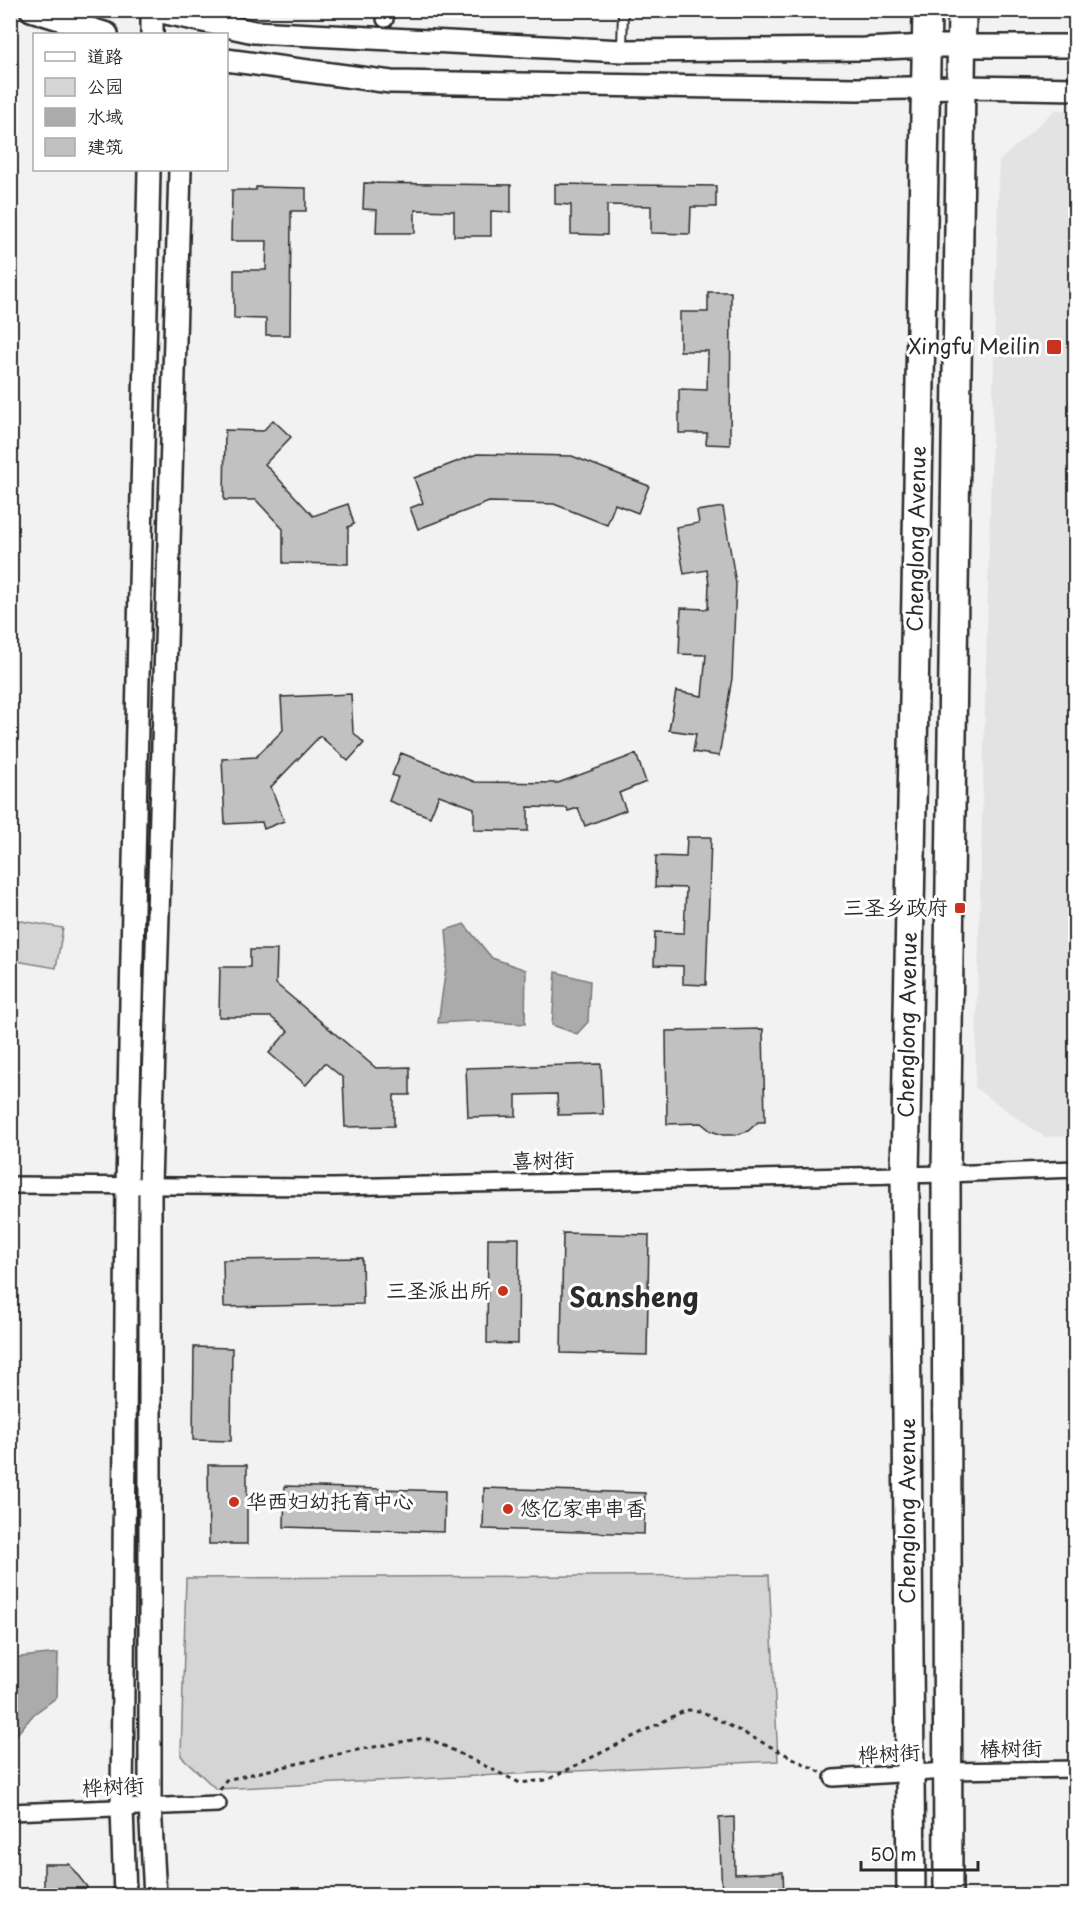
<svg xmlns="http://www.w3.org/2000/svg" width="1086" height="1906" font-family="'Playpen Sans','LXGW WenKai TC',sans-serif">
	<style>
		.built { fill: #e3e3e3 }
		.green { fill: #d5d5d5; stroke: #808080; stroke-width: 1.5 }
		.water { fill: #ababab; stroke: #787878; stroke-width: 1.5 }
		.building { fill: #c1c1c1; stroke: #2b2b2b; stroke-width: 1.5 }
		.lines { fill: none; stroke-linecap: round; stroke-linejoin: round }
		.lane-casing { stroke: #2b2b2b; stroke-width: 12 }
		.street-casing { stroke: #2b2b2b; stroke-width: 20 }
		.secondary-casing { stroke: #2b2b2b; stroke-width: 26 }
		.highway-casing { stroke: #2b2b2b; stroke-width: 32 }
		.path { stroke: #2b2b2b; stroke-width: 3; stroke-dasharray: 4.5 4.5; stroke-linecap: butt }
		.lane { stroke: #fff; stroke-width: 8 }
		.street { stroke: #fff; stroke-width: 15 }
		.secondary { stroke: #fff; stroke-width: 21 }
		.highway { stroke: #fff; stroke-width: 27 }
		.poi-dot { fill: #c8321e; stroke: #fff; stroke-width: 2 }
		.labels { text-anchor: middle; stroke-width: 6; stroke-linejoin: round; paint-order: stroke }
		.poi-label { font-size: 21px; fill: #2b2b2b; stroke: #fff; text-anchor: end }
		.street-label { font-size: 21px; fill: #2b2b2b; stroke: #fff }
		.district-label { font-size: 27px; font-weight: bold; fill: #2b2b2b; stroke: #fff }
	</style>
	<rect width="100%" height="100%" fill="#f2f2f2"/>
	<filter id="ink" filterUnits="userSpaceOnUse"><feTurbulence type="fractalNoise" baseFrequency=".0167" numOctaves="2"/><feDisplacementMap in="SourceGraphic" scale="12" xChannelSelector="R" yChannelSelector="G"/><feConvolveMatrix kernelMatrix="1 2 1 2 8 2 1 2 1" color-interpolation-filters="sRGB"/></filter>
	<g filter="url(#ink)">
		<polygon class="built" points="1055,110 1076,111 1076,1136 1044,1137 975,1088 999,161"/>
		<g class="green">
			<polygon points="10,919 63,928 56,968 11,960"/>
			<polygon points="769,1575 778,1761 216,1789 181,1756 186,1578"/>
		</g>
		<g class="water">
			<polygon points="464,924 492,958 526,970 525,1024 472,1021 438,1023 448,954 446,930"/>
			<polygon points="556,972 590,981 588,1022 577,1034 552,1025"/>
			<polygon points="58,1653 57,1697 34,1714 11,1741 11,1658"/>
		</g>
		<g class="building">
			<polygon points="364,183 511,185 511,212 491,211 491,236 454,236 454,211 415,210 415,233 376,233 377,210 363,209"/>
			<polygon points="555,184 716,186 716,207 691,207 690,234 651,233 651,206 607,205 607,235 571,234 571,205 555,204"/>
			<polygon points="256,187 306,188 306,211 291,211 290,335 266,335 266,319 234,318 234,270 266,270 267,241 231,241 232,190 256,190"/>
			<polygon points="708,292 731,292 730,445 706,444 707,433 679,433 679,389 707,390 708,351 680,351 680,312 708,312"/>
			<polygon points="273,420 291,437 265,464 313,516 348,504 354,524 348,527 348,564 283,563 283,529 256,500 224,500 225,430 263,431"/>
			<polygon points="477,454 572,456 649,486 638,513 615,504 607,525 554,504 489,502 418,529 410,508 423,503 414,478"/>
			<polygon points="723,507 736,584 732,678 719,756 693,752 696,734 669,730 676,691 702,696 706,655 679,654 681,608 708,609 709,584 707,570 684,574 676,527 699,523 697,511"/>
			<polygon points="351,694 353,732 364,743 348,761 320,736 271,787 284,821 264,829 262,822 225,824 222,759 256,757 283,730 281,697"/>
			<polygon points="401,753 475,782 558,783 636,754 646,782 619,793 626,810 585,826 578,808 568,811 567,808 528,807 528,831 474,830 474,808 439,795 430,817 389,801 398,777 392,775"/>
			<polygon points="687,837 711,837 706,985 683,984 683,966 654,965 655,932 684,933 686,888 655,887 656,856 686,857"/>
			<polygon points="250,950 277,950 276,984 376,1068 410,1067 410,1095 394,1095 394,1126 345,1127 343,1078 325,1063 306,1085 269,1053 288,1031 271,1017 219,1017 220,967 250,967"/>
			<polygon points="763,1029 765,1122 758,1122 748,1131 736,1135 723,1135 711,1131 701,1123 667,1124 666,1031"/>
			<polygon points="601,1064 603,1114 558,1115 557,1094 516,1095 516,1116 468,1117 466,1068"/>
			<polygon points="563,1233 649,1235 647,1355 561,1353"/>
			<polygon points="488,1238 519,1238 518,1344 487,1343"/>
			<polygon points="362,1258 363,1304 224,1307 223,1260"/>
			<polygon points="194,1347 232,1348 231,1441 193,1440"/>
			<polygon points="208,1465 247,1465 247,1544 209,1544"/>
			<polygon points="285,1486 445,1491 444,1532 284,1527"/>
			<polygon points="484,1488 645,1493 644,1534 483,1529"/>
			<polygon points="734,1817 735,1874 783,1872 784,1896 722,1896 719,1818"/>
			<polygon points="44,1864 69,1864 87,1887 87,1896 44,1896"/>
		</g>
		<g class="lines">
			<defs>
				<polyline id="lane" points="622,49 623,10"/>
				<g id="street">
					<polyline points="385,10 385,19"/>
					<polyline points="10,1185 333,1187 946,1174 1076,1169"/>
					<polyline points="833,1778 947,1771 1076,1769"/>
					<polyline points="10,1812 218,1804"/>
				</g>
				<g id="secondary">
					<polyline points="31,10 107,34"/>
					<polyline points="152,10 254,32 622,51 864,49 927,46 1076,46"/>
					<polyline points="152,10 152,34"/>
					<polyline points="226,60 391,82 857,89 961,87 1076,89"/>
					<polyline points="125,1896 122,1808 127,1186 149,170"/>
					<polyline points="155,1896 150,1805 150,1185 180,170"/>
				</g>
				<g id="highway">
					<polyline points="911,1896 905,1174 927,10"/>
					<polyline points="948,1896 946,1174 962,10"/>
				</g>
			</defs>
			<use href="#lane" class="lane-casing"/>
			<use href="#street" class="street-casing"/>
			<use href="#secondary" class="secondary-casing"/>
			<use href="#highway" class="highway-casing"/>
			<polyline class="path" points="220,1790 226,1780 352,1751 423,1738 434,1741 520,1783 547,1780 686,1710 701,1711 822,1773"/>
			<use href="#lane" class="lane"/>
			<use href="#street" class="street"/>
			<use href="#secondary" class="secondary"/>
			<use href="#highway" class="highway"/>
		</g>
	</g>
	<g class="poi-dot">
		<rect x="1046" y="339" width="16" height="16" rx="3"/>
		<rect x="954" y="902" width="12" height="12" rx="3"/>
		<circle cx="503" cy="1291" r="6"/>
		<circle cx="234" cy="1502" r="6"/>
		<circle cx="508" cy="1509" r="6"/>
	</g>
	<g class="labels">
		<g class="poi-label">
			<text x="1040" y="354">Xingfu Meilin</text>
			<text x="948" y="915">三圣乡政府</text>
			<text x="491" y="1298">三圣派出所</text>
			<text x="246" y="1509" text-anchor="start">华西妇幼托育中心</text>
			<text x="520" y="1516" text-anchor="start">悠亿家串串香</text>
		</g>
		<g class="street-label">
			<text transform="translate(917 539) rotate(-89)" y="7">Chenglong Avenue</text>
			<text transform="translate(908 1025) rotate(-89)" y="7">Chenglong Avenue</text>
			<text transform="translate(543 1161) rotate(-1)" y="7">喜树街</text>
			<text transform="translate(908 1511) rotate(-90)" y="7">Chenglong Avenue</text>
			<text transform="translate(1011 1749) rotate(-1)" y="7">椿树街</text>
			<text transform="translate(889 1754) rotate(-3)" y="7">桦树街</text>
			<text transform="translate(113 1787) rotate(-3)" y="7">桦树街</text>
		</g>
		<g class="district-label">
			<text x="634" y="1307">Sansheng</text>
		</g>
	</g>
	<rect width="1086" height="1906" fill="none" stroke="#fff" stroke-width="36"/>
	<rect x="18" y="18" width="1050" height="1870" fill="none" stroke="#2b2b2b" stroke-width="2" filter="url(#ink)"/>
	<rect x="33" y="33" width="195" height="138" fill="#ffffff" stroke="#aaaaaa" stroke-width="1.5"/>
	<rect x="45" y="52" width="30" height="9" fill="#ffffff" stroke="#aaaaaa" stroke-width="1.5"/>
	<text x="87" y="63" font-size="18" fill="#2b2b2b">道路</text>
	<rect x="45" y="78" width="30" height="18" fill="#d5d5d5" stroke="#aaaaaa" stroke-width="1.5"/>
	<text x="87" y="93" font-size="18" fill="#2b2b2b">公园</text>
	<rect x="45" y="108" width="30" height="18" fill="#ababab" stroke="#aaaaaa" stroke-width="1.5"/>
	<text x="87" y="123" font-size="18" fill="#2b2b2b">水域</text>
	<rect x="45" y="138" width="30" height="18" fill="#c1c1c1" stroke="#aaaaaa" stroke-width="1.5"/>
	<text x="87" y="153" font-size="18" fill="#2b2b2b">建筑</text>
	<path d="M861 1861v9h117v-9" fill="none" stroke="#2b2b2b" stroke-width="3"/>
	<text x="870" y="1861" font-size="18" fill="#2b2b2b" stroke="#ffffff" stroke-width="4.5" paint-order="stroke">50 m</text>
</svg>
